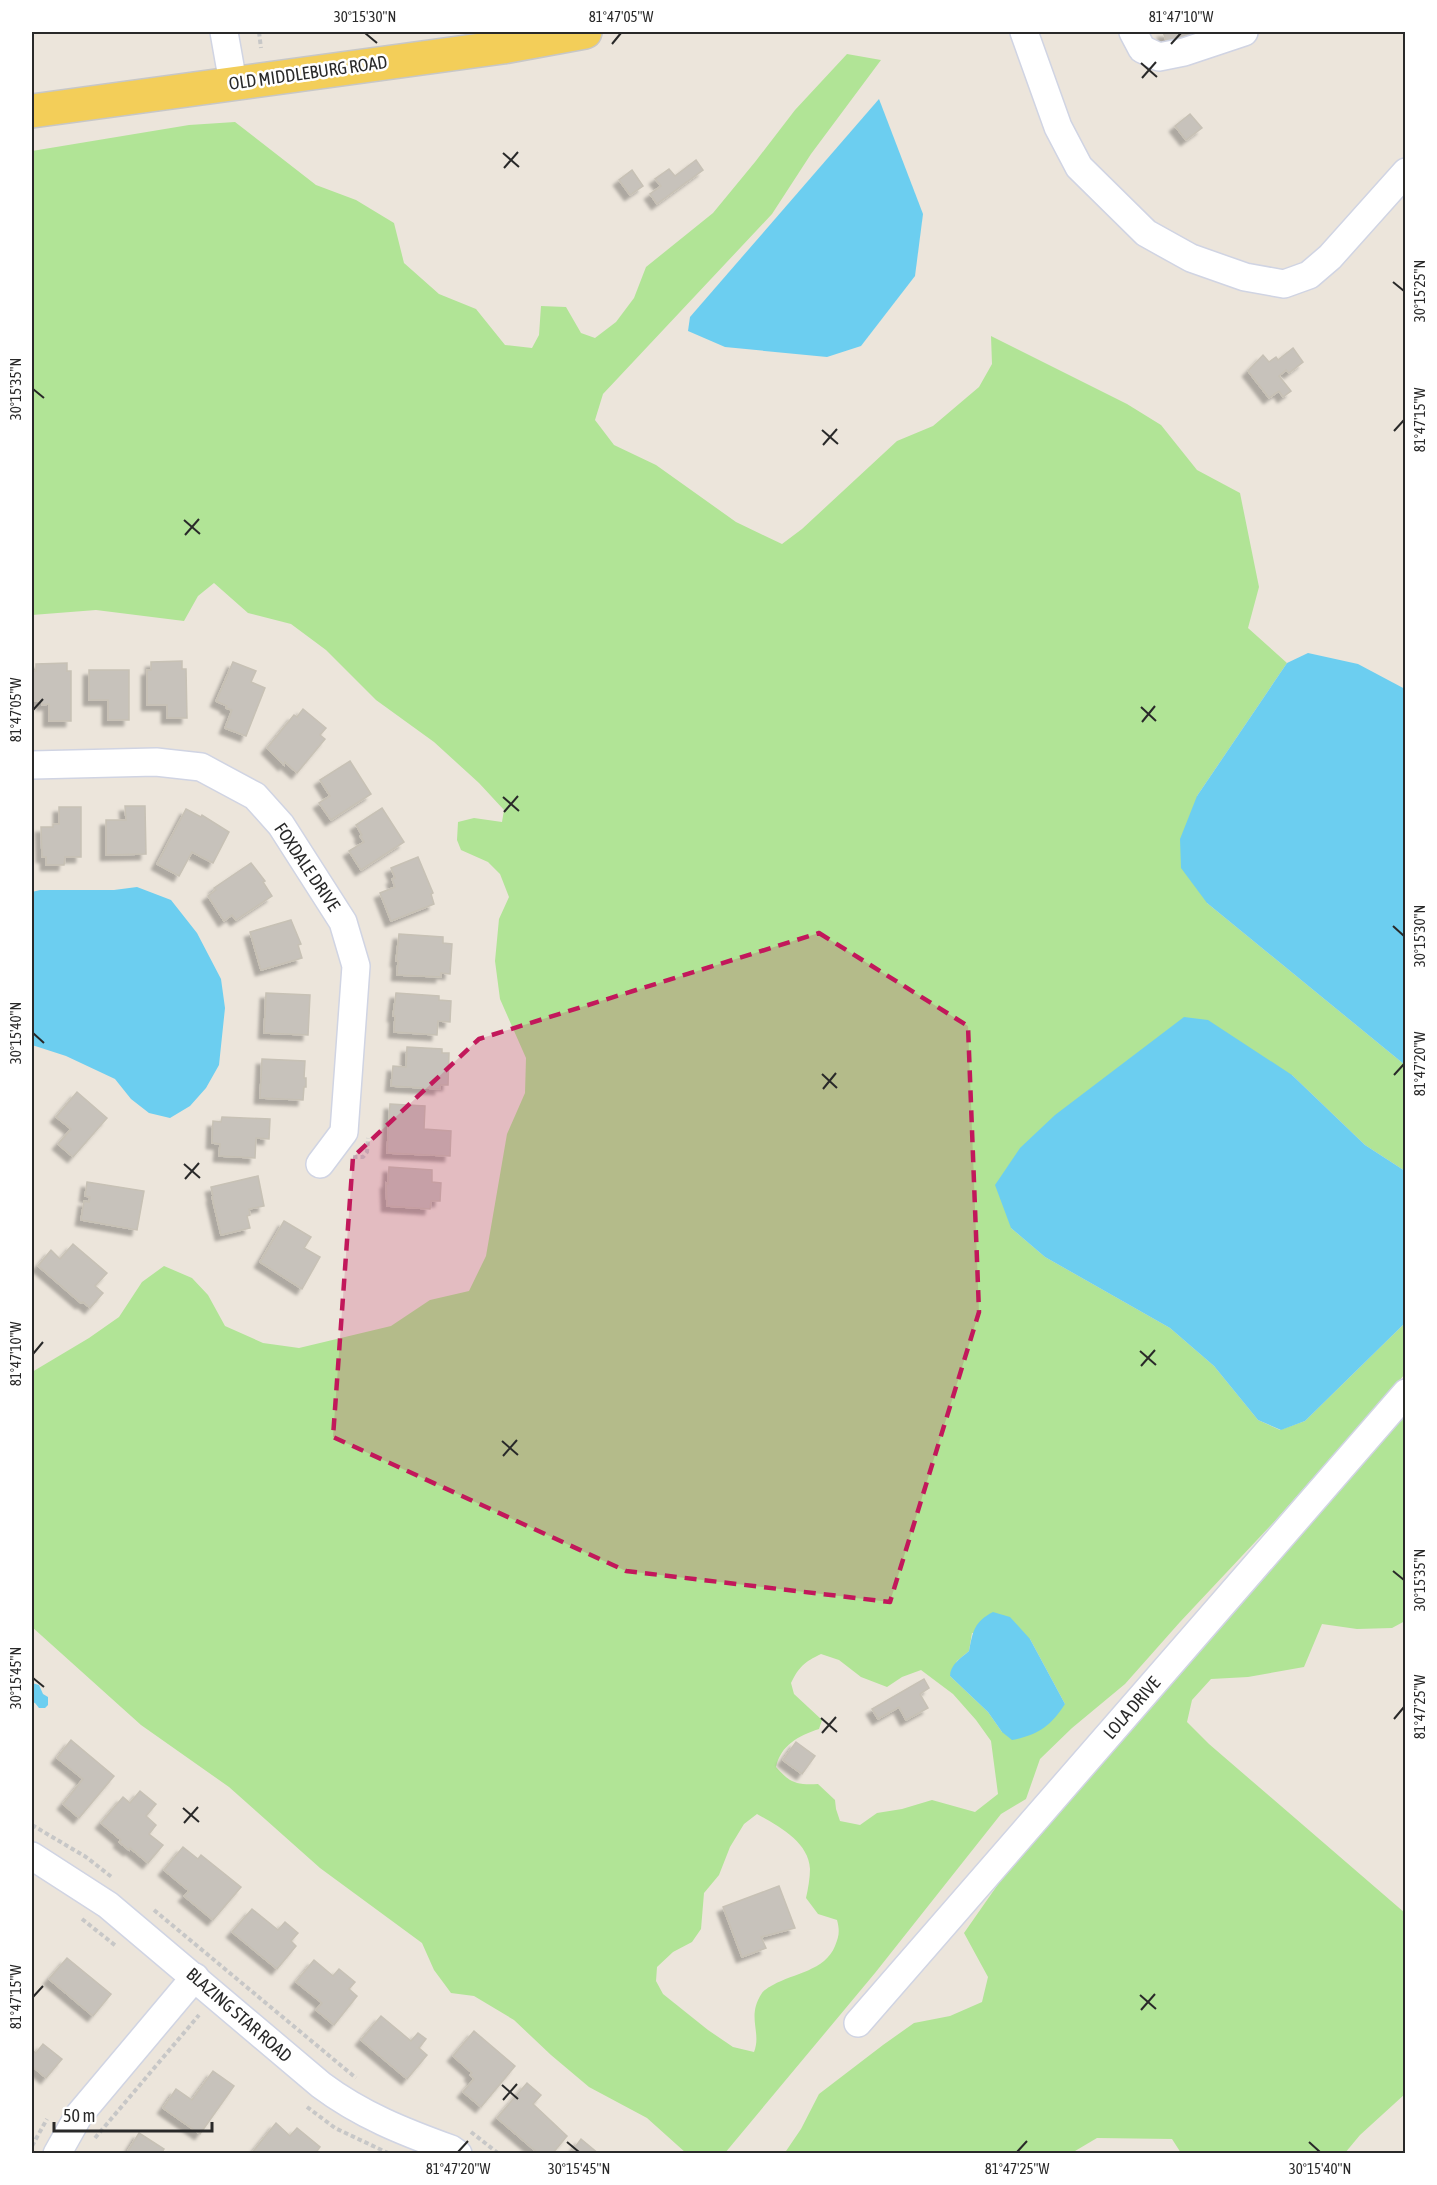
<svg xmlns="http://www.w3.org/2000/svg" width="1437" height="2185" font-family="'Asap Condensed',sans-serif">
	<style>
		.green { fill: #b1e496; fill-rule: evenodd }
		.water { fill: #6ccef0 }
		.building { fill: #c7c2bb; stroke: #c7c1b5; stroke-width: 1.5; filter: url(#shadow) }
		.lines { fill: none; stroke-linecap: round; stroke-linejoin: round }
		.minor-casing { stroke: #d0d4e3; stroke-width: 30 }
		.major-casing { stroke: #c7c7c7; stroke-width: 36 }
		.path { stroke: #c7c7c7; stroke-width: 4; stroke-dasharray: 4.5 3; stroke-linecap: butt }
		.minor { stroke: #fff; stroke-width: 27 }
		.major { stroke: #f3ce59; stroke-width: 33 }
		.marked { fill: #c2185b; fill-opacity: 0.2; stroke: #c2185b; stroke-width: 4.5; stroke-dasharray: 12 8; stroke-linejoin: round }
		.ticks { fill: none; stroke: #292929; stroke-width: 2 }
		.labels { text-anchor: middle; stroke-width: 5; stroke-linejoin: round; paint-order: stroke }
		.street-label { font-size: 18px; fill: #292929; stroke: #fff }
		.neatline { fill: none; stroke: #292929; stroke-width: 2 }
		.ticks-label { font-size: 15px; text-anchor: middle; fill: #292929 }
	</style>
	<defs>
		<filter id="shadow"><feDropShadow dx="-5.5" dy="5.5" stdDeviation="1.5" flood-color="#0004"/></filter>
	</defs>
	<rect width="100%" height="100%" fill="#ece5db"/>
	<g class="green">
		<path d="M847,54L881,60L811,154L772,214L603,394L595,420L614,445L656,465L736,522L782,544L802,529L897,441L933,426L979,387L992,364L991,336L1127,404L1161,425L1197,470L1240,493L1259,587L1248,628L1287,663L1197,796L1207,903L1405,1065V1171L1365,1145L1292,1075L1011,1228L1045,1257L1170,1328L1214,1366L1258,1420L1280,1430L1305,1421L1405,1323V1374L1273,1523L1180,1622L1125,1684L1072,1728L1040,1759L1026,1799L1001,1814L875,1973L725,2153H686L647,2118L589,2087L551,2055L514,2020L474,1996L451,1993L434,1970L422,1943L320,1868L229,1787L141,1725L32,1627V1372L89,1338L119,1317L142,1282L164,1266L192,1278L208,1295L225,1326L263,1343L299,1348L391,1326L430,1300L469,1291L486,1256L507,1134L525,1093L526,1058L500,999L495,961L499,919L509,897L500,874L488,862L461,850L457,840L458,822L474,818L502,822L504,810L479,783L434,742L376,700L326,650L291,624L248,613L214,583L198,596L184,621L96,610L32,615V151L189,125L235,122L316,185L356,200L394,223L404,263L439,294L476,309L505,345L532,348L539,335L541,306L566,307L581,333L595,338L616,322L634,298L646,267L713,213L755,162L795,110ZM972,1633L1030,1639L1065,1704L1002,1732L988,1712L950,1676L957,1661L969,1651ZM821,1654L839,1660L861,1677L887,1687L902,1677L921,1670L953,1694L976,1720L991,1741L998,1794L975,1812L932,1800L902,1809L877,1813L860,1825L840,1821L836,1809L835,1800L818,1784C796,1785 790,1783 776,1767C781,1745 798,1736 819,1729L822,1720L794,1694L791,1683C799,1667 804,1662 821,1654ZM757,1814C778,1826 809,1842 810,1869C810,1878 808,1889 806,1898L818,1914L837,1920C840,1931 839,1936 835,1946C825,1971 794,1973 773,1985C769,1987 764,1990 762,1993C746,2017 762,2032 754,2052L733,2047L708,2030L663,1994L656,1981L657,1967L673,1952L692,1942L701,1929L704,1893L719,1875L730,1847L744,1824Z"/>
		<polygon points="1405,1410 1405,1621 1392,1628 1357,1629 1322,1624 1304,1667 1248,1677 1211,1679 1192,1700 1187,1722 1209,1744 1405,1913 1405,2094 1360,2135 1345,2153 1181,2153 1172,2139 1097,2138 1070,2154 784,2154 801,2129 819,2094 883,2045 914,2023 950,2016 982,2002 988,1977 964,1933 1045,1817"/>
	</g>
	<g class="water">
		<polygon points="879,99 923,214 915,276 861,346 827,357 725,347 688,331 690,317"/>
		<polygon points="1308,653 1358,664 1405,689 1405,1065 1207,903 1181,868 1180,839 1197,796 1287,663"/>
		<polygon points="137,887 171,900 197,933 221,979 225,1008 219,1065 206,1088 190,1106 170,1118 149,1113 131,1099 115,1079 66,1056 32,1045 32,892 40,890 114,890"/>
		<polygon points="1184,1017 1208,1020 1292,1075 1365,1145 1405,1171 1405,1323 1305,1421 1281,1430 1258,1420 1214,1366 1170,1328 1045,1257 1011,1228 995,1185 1020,1148 1055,1115"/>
		<path d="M993,1612L1010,1617L1030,1639L1065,1704C1051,1726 1038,1735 1012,1740L1002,1732L988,1712L950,1676C950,1665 961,1658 969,1651C973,1631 974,1622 993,1612Z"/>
		<polygon points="32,1683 39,1685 43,1694 48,1697 48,1705 45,1708 39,1708 35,1703 32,1702"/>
	</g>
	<g class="building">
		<polygon points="1163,32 1199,32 1167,43"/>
		<polygon points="1190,114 1202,128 1186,140 1175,126"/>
		<polygon points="696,160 703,170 657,204 650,194 661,186 655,179 669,169 675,176"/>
		<polygon points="632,170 643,186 630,195 619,180"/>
		<polygon points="1293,348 1303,362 1289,373 1286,370 1279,376 1291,391 1283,397 1279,391 1269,398 1248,371 1263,355 1269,362 1276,357 1278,360"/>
		<polygon points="182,661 182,669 186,669 187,718 167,718 167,705 147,705 147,670 151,670 151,662"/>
		<polygon points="233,662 256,671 251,682 265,688 246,736 225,728 232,710 226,708 227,706 216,701"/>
		<polygon points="67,663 67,671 71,671 71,721 49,721 49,704 42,705 42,701 32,701 32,671 36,671 36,664"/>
		<polygon points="89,670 129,670 129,720 108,720 108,700 89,700"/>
		<polygon points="303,709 326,728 320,735 325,739 297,773 285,762 284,765 267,748 294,715 297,717"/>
		<polygon points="350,761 371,794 331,820 319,803 330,796 320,780"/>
		<polygon points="125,806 145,806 146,854 106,855 106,820 126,820"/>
		<polygon points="59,807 81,807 81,857 65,857 64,865 46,865 46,857 42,857 41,827 53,827 53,824 59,824"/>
		<polygon points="382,808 404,842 361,870 349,851 364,842 360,836 362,835 356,825"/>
		<polygon points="186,809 201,817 202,815 229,832 213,863 192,852 179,876 157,864"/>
		<polygon points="418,857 433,893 431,894 434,904 391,921 380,893 395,887 392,879 395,878 391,868"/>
		<polygon points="251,863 265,881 263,882 272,896 236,920 232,915 224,921 208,896 216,890 214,888"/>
		<polygon points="291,920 301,944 298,945 302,958 261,970 250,932"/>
		<polygon points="399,934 443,937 443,943 452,944 450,974 441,973 441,977 397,975 398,961 396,961"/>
		<polygon points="266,993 310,995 308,1035 264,1033"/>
		<polygon points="396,993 439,996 439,1000 451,1001 450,1022 438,1021 437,1035 394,1032 395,1016 393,1016"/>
		<polygon points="407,1047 442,1049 442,1053 449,1053 448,1085 440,1085 440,1089 391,1086 393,1066 406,1067"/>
		<polygon points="262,1059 305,1061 304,1078 306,1078 306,1087 304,1087 303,1100 260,1098"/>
		<polygon points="77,1092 107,1118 73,1157 58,1144 71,1129 56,1117"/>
		<polygon points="390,1104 425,1106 424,1129 451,1131 450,1156 387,1153"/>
		<polygon points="222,1117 270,1119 269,1139 256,1138 255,1158 219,1156 220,1144 212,1143 213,1121 221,1122"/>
		<polygon points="389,1167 432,1170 432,1182 441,1183 440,1201 431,1201 430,1209 387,1206 386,1183 388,1184"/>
		<polygon points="258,1176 264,1206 249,1209 250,1215 247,1216 250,1228 221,1235 212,1197 213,1196 211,1187"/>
		<polygon points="87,1182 144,1191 137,1230 81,1220 84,1201 89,1202 90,1197 85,1196"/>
		<polygon points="284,1221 311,1237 304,1248 320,1257 302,1289 260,1262"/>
		<polygon points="73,1244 107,1273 95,1286 103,1293 90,1308 83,1302 81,1303 38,1266 51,1250 60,1259"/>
		<polygon points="924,1679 929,1688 920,1694 928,1708 906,1720 899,1707 878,1719 872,1709"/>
		<polygon points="71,1740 114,1776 79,1818 63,1804 83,1779 57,1758"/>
		<polygon points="796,1742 815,1756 802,1774 783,1760"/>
		<polygon points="140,1791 156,1804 146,1816 156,1825 149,1834 163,1845 148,1863 130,1848 129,1850 119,1842 121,1840 101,1823 123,1797 130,1803"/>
		<polygon points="183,1847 198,1859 201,1855 241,1887 213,1920 184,1896 189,1891 164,1870"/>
		<polygon points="779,1886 795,1928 761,1937 766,1948 742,1957 723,1907"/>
		<polygon points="252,1909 278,1930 285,1922 298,1933 291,1941 296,1946 277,1969 232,1932"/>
		<polygon points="67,1958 111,1994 93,2016 49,1979"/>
		<polygon points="314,1960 333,1976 339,1969 355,1982 349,1989 357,1996 334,2025 316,2010 322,2003 296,1982"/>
		<polygon points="381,2016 411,2041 418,2033 426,2039 419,2048 427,2055 407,2079 361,2040"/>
		<polygon points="474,2031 515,2066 481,2107 463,2092 474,2079 470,2075 472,2073 453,2056"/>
		<polygon points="43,2044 62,2059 46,2078 32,2066 32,2050 36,2053"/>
		<polygon points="213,2071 234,2086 200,2134 163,2108 176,2089 192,2100"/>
		<polygon points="527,2083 541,2095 533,2104 567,2136 552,2154 539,2154 497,2118"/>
		<polygon points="276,2123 290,2136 297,2128 320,2147 315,2154 251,2154"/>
		<polygon points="139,2133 164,2149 161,2154 126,2154"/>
		<polygon points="581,2139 599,2154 570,2154"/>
	</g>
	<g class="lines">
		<defs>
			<g id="minor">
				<polyline points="224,32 233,83"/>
				<polyline points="1024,32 1058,127 1079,167 1146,233 1191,258 1245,277 1284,284 1309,275 1330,257 1406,172"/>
				<polyline points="1133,32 1142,49 1159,57 1184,52 1244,32"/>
				<polyline points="32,765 156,762 201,767 255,796 281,825 343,922 356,966 344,1132 320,1164"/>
				<path d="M32,1856L108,1905L321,2085C361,2115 404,2132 451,2149L458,2154"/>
				<polyline points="858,2023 1406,1393"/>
				<polyline points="57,2154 79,2115 195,1977"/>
			</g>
			<polyline id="major" points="32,111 503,47 585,32"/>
		</defs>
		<use href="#minor" class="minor-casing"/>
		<use href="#major" class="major-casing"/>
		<g class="path">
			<polyline points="259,32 261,48"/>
			<polyline points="353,1157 363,1157 367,1152 368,1138"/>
			<polyline points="32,1825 86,1857 113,1878"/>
			<polyline points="154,1910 356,2078"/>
			<polyline points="82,1919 116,1946"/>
			<polyline points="307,2107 335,2128 390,2154"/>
			<polyline points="471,2132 499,2154"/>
			<polyline points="95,2138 199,2015"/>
			<polyline points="32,2146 47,2119"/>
		</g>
		<use href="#minor" class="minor"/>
		<use href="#major" class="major"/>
	</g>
	<path class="marked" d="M819,933L968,1026L979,1312L890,1602L626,1571L333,1437L353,1157L479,1039Z"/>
	<path class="ticks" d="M365,33L377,43M612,44L621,33M1171,44L1181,33M1141,63L1157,77M1142,78L1156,62M503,153L519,167M504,168L518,152M1393,282L1404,291M33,389L44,398M822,430L838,444M1394,431L1404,420M823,445L837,429M184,520L200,534M185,535L199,519M1141,707L1156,721M33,710L43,699M1142,722L1155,706M503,797L519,811M504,812L518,796M1393,926L1404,936M33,1033L44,1043M822,1074L837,1088M1394,1075L1404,1064M823,1089L836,1073M184,1164L200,1178M185,1179L199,1163M1140,1351L1156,1365M33,1354L43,1342M1141,1366L1155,1350M502,1441L518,1455M503,1456L517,1440M1393,1571L1404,1580M33,1678L44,1687M821,1718L837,1732M1394,1719L1404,1707M822,1733L836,1717M183,1808L199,1822M184,1823L198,1807M1140,1995L1156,2009M33,1997L43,1986M1141,2010L1155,1994M502,2085L518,2099M503,2100L517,2084M567,2142L579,2152M1309,2142L1320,2152M458,2152L468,2141M1017,2152L1027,2141"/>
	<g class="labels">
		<g class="street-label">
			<text transform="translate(308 73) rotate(-8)" y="6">OLD MIDDLEBURG ROAD</text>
			<text transform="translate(307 867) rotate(56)" y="6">FOXDALE DRIVE</text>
			<text transform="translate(1132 1708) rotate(-49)" y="6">LOLA DRIVE</text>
			<text transform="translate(239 2015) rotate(41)" y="6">BLAZING STAR ROAD</text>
		</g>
	</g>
	<rect width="1437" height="2185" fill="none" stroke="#ffffff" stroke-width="66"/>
	<path d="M54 2122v9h158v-9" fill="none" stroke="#292929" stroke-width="3"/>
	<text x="63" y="2122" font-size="18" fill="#292929" stroke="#ffffff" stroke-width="4.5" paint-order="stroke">50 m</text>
	<rect x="33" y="33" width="1371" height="2119" class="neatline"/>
	<g class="ticks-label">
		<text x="365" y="22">30°15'30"N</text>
		<text x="621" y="22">81°47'05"W</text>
		<text x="1181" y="22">81°47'10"W</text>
		<text transform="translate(1420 291) rotate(-90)" y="5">30°15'25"N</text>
		<text transform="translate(16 389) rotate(-90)" y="5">30°15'35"N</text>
		<text transform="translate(1420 420) rotate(-90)" y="5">81°47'15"W</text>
		<text transform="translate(16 710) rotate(-90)" y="5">81°47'05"W</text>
		<text transform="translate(1420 936) rotate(-90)" y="5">30°15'30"N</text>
		<text transform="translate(16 1033) rotate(-90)" y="5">30°15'40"N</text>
		<text transform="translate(1420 1064) rotate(-90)" y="5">81°47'20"W</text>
		<text transform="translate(16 1354) rotate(-90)" y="5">81°47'10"W</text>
		<text transform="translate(1420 1580) rotate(-90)" y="5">30°15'35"N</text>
		<text transform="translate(16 1678) rotate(-90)" y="5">30°15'45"N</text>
		<text transform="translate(1420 1707) rotate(-90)" y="5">81°47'25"W</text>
		<text transform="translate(16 1997) rotate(-90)" y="5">81°47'15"W</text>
		<text x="458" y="2174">81°47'20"W</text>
		<text x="579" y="2174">30°15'45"N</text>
		<text x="1017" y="2174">81°47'25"W</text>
		<text x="1320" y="2174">30°15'40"N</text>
	</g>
</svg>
